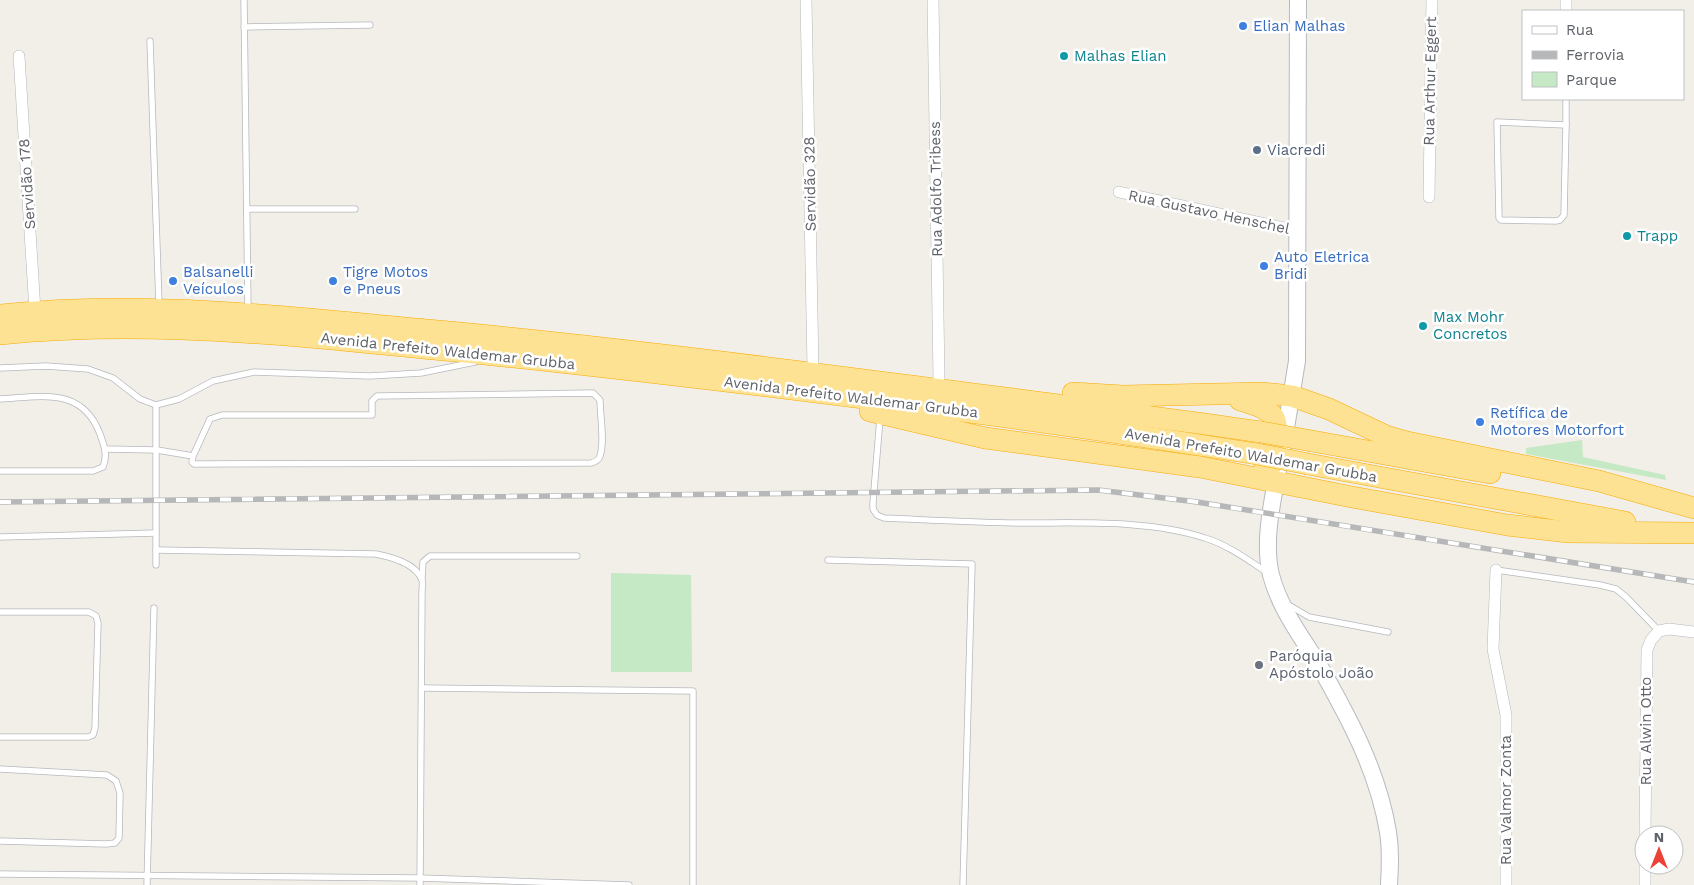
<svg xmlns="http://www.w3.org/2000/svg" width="1694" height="885" font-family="'Work Sans',sans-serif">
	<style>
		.green { fill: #c5e8c5 }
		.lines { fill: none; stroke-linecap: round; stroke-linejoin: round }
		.lane-casing { stroke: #b5b8bc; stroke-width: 7 }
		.street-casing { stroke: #b5b8bc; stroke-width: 12 }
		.secondary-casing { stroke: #b6babf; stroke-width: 18 }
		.highway-casing { stroke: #f9ab00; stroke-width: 22 }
		.lane { stroke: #fff; stroke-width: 5.5 }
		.street { stroke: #fff; stroke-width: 11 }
		.secondary { stroke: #fff; stroke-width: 16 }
		.highway { stroke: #fde293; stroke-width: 21 }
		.rail-casing { stroke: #b6b7b8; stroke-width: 5.5 }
		.rail { stroke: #fff; stroke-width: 4; stroke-dasharray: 11; stroke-linecap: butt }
		.highway-bridge-casing { stroke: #f9ab00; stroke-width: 22; stroke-linecap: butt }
		.highway-bridge { stroke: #fde293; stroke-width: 21 }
		.shop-dot { fill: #3f7fe0; stroke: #fff; stroke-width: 2 }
		.culture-dot { fill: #0f9aa8; stroke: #fff; stroke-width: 2 }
		.service-dot { fill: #5c6f8a; stroke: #fff; stroke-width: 2 }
		.worship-dot { fill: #6b7280; stroke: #fff; stroke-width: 2 }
		.labels { text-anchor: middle; stroke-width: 5; stroke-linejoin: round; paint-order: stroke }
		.shop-label { font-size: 15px; fill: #366cbe; stroke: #fff; text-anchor: start }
		.culture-label { font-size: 15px; fill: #0d838f; stroke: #fff; text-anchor: start }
		.street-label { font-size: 15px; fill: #5f6368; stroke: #fff }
		.service-label { font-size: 15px; fill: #4e5e75; stroke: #fff; text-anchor: start }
		.worship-label { font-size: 15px; fill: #5b616d; stroke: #fff; text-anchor: start }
	</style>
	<rect width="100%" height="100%" fill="#f1efe8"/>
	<g class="green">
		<polygon points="1582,440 1583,457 1665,475 1666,480 1526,454 1526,448"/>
		<polygon points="611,573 691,575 692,672 611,672"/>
	</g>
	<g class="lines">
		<defs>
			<g id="lane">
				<polyline points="244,0 248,310"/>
				<polyline points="244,27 370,25"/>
				<polyline points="150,41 159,305"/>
				<polygon points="1497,122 1566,125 1564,215 1560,220 1556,221 1501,220 1499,218"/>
				<polyline points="1566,125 1566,99"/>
				<polyline points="247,209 355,209"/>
				<polyline points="0,368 46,366 88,369 113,378 140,399 156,405 179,399 213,381 254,372 370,376 421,373 475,362"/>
				<path d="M0,399C41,397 82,386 100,434C104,445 108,455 103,467L93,471H0"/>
				<path d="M880,418L873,503V509L877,515L884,518C932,520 980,523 1028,523C1085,523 1151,520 1205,538C1228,545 1248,560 1268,573"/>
				<path d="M105,449L157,450L193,456L192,462L194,464L591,463C595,462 599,460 600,456C605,441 600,416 600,400L593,393L377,396L372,401V415H222L210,419L193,456"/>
				<polyline points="0,537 156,533"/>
				<path d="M156,550L376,554C391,557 416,563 422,580C423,583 422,589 422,592L420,885"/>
				<polyline points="828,560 972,564 963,885"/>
				<polyline points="156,565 156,405"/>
				<polyline points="1496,570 1600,585 1616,589 1626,597 1659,631"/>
				<polyline points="422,578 423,562 430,556 577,556"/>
				<polyline points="1287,604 1309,617 1388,632"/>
				<polyline points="0,612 89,612 96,616 98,623 95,728 93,735 88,737 0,737"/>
				<polyline points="422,688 693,691 693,885"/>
				<polyline points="0,769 107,775 116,781 120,793 119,838 115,843 106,844 0,841"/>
				<polyline points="0,874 420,878 629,885"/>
				<polyline points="147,885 154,608"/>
			</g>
			<g id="street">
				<polyline points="806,0 813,368"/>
				<polyline points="933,0 939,379"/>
				<polyline points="1566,0 1566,11"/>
				<polyline points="19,56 35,311"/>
				<polyline points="1119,192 1298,231"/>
				<polyline points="1429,197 1432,0"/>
				<polyline points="1496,570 1493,649 1506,715 1506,885"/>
				<polyline points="1645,835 1647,650 1651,640 1659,631 1669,629 1694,632"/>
				<polyline points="1645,885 1645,865"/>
			</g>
			<g id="secondary">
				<polyline points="1283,446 1297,361 1298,0"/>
				<path d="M1278,470C1272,504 1263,542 1271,575C1280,609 1301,636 1319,665C1349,718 1378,771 1388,832C1391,850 1390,867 1389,885"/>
			</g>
			<g id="highway">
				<path d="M0,315C146,299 293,318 438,331C599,346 759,366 919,387C1033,402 1147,415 1261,432"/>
				<path d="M0,334C121,322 241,330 362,342C425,348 488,354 551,361C787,387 1023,417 1257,454"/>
				<polyline points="1073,393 1123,396 1262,393 1292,396 1329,409 1386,436 1407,442 1599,481 1694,508"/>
				<path d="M1240,400C1289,413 1276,425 1270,467L1263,472"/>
				<polyline points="870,411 985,438 1200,467 1352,497 1507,525 1568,532 1694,533"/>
				<polyline points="1312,441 1490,473"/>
				<polyline points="1308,464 1625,522"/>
			</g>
		</defs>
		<use href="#lane" class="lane-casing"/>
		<use href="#street" class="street-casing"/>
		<use href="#secondary" class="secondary-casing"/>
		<use href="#highway" class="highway-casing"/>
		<use href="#lane" class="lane"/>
		<use href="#street" class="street"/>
		<use href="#secondary" class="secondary"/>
		<use href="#highway" class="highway"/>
		<defs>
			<polyline id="rail" points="0,502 1098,490 1197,502 1694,582"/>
		</defs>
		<use href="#rail" class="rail-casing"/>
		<use href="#rail" class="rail"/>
		<defs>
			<g id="highway-bridge">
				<polyline points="1261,432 1312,441"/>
				<polyline points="1257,454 1308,464"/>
			</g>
		</defs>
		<use href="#highway-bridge" class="highway-bridge-casing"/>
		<use href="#highway-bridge" class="highway-bridge"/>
	</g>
	<g class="shop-dot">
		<circle cx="1243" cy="26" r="5"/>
		<circle cx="1264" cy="266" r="5"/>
		<circle cx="173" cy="281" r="5"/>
		<circle cx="333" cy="281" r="5"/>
		<circle cx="1480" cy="422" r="5"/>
	</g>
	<g class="culture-dot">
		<circle cx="1064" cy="56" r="5"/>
		<circle cx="1627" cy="236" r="5"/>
		<circle cx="1423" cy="326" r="5"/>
	</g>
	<circle class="service-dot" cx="1257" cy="150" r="5"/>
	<circle class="worship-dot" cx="1259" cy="665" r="5"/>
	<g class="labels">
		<g class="shop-label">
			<text x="1253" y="31">Elian Malhas</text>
			<text x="1274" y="262">Auto Eletrica<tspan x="1274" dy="17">Bridi</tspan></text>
			<text x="183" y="277">Balsanelli<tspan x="183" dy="17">Veículos</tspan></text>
			<text x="343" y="277">Tigre Motos<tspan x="343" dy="17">e Pneus</tspan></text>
			<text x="1490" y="418">Retífica de<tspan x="1490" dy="17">Motores Motorfort</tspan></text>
		</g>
		<g class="culture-label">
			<text x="1074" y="61">Malhas Elian</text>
			<text x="1637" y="241">Trapp</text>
			<text x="1433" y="322">Max Mohr<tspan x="1433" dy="17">Concretos</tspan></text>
		</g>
		<g class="street-label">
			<text transform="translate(1430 81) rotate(-89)" y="5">Rua Arthur Eggert</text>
			<text transform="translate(27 184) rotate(-94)" y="5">Servidão 178</text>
			<text transform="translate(810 184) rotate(-91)" y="5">Servidão 328</text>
			<text transform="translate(936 189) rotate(-91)" y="5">Rua Adolfo Tribess</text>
			<text transform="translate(1209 212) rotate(12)" y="5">Rua Gustavo Henschel</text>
			<text transform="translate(448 351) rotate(6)" y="5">Avenida Prefeito Waldemar Grubba</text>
			<text transform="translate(851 397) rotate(7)" y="5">Avenida Prefeito Waldemar Grubba</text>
			<text transform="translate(1251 455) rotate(10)" y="5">Avenida Prefeito Waldemar Grubba</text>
			<text transform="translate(1646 731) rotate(-90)" y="5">Rua Alwin Otto</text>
			<text transform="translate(1506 800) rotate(-90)" y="5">Rua Valmor Zonta</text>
		</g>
		<g class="service-label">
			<text x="1267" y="155">Viacredi</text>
		</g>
		<g class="worship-label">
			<text x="1269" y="661">Paróquia<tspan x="1269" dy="17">Apóstolo João</tspan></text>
		</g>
	</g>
	<rect x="1522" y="10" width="162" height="90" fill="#ffffff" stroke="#bfc1c3"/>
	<rect x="1532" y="26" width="25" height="8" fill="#ffffff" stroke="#bfc1c3"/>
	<text x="1566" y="35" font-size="15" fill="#5f6368">Rua</text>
	<rect x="1532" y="51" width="25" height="8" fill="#b6b7b8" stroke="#bfc1c3"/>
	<text x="1566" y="60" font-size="15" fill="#5f6368">Ferrovia</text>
	<rect x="1532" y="72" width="25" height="15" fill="#c5e8c5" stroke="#bfc1c3"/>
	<text x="1566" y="85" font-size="15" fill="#5f6368">Parque</text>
	<g transform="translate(1659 850)"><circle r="24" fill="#ffffff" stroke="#bfc1c3"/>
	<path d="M0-4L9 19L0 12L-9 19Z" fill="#ea4335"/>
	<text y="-8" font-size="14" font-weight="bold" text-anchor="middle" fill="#5f6368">N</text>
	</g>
</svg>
